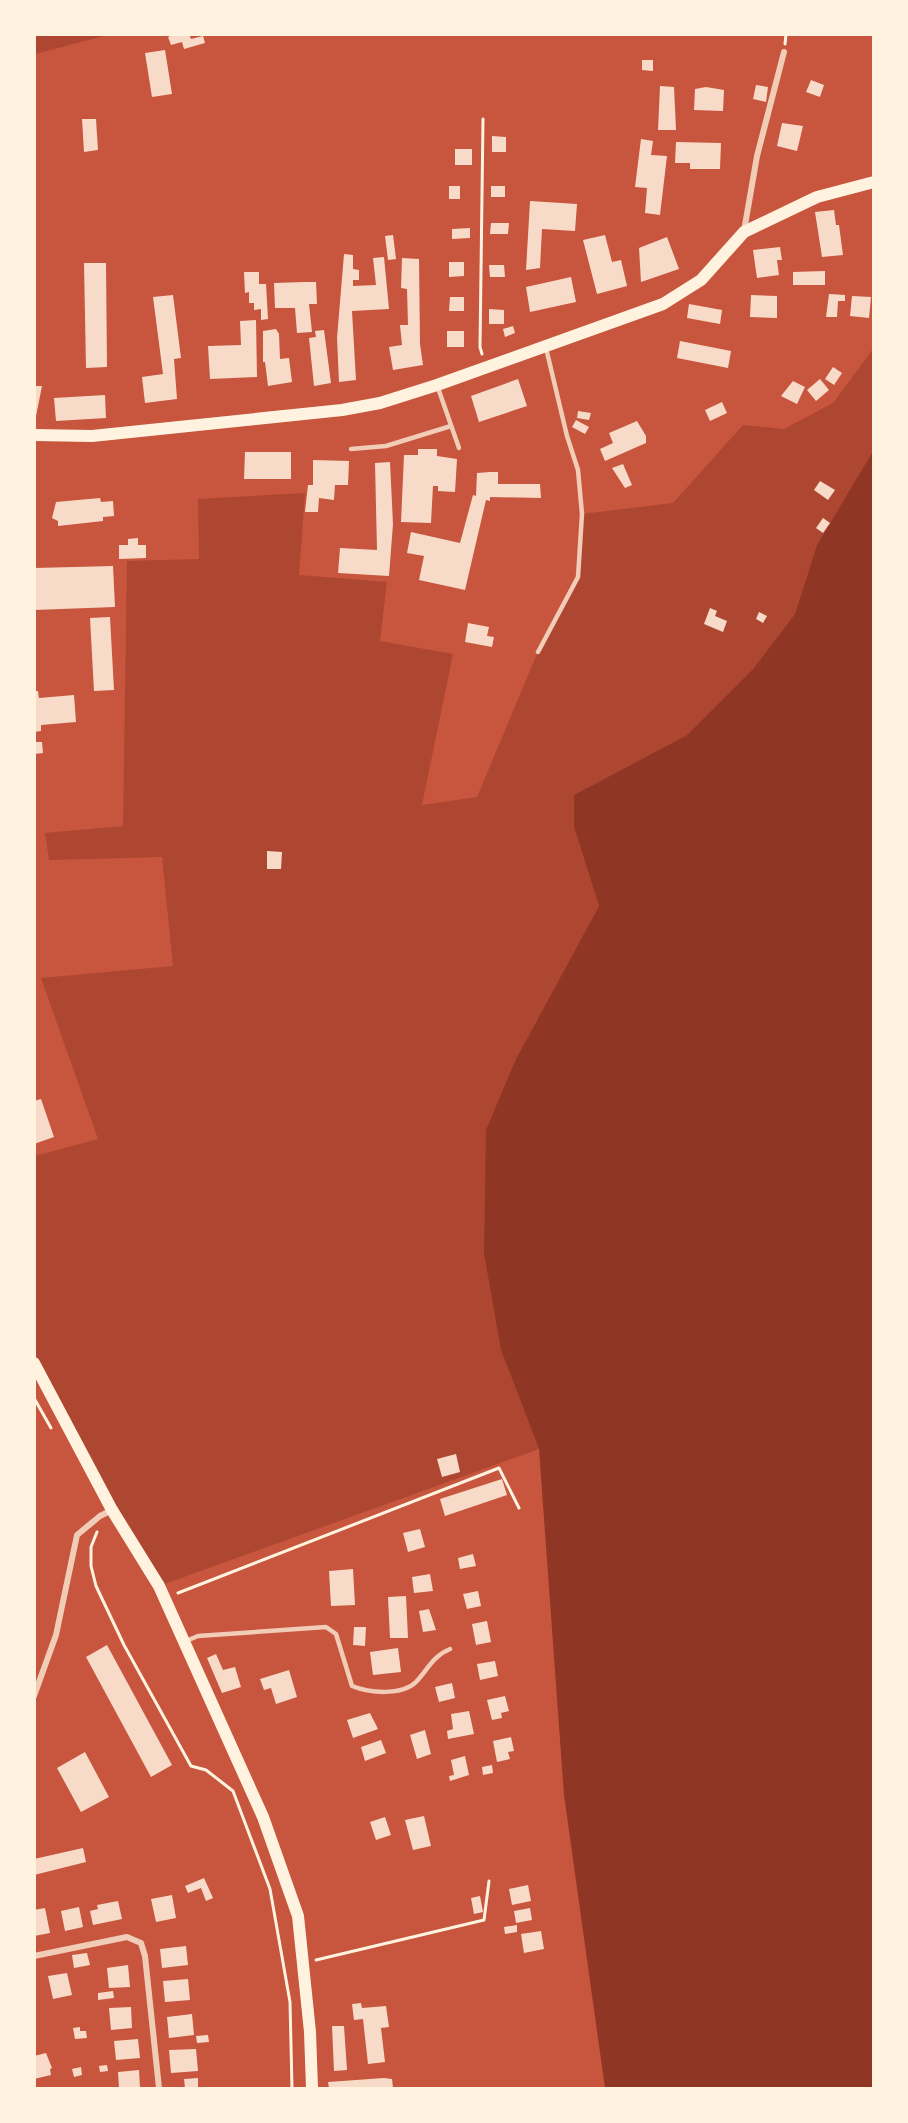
<svg xmlns="http://www.w3.org/2000/svg" width="908" height="2123" font-family="Rubik,sans-serif">
	<style>
		.green { fill: #ae4732 }
		.water { fill: #8f3625 }
		.building { fill: #f7dbc8 }
		.lines { fill: none; stroke-linecap: round; stroke-linejoin: round }
		.path { stroke: #fff3e0; stroke-width: 3 }
		.service { stroke: #f1ccb7; stroke-width: 4.5 }
		.minor { stroke: #f1ccb7; stroke-width: 6 }
		.secondary { stroke: #fff3e0; stroke-width: 12 }
	</style>
	<rect width="100%" height="100%" fill="#c8553d"/>
	<g class="green">
		<polygon points="35,34 108,34 108,35 35,54"/>
		<polygon points="873,349 873,451 817,545 795,614 753,669 687,735 574,795 574,827 599,906 516,1059 501,1350 539,1449 159,1586 35,1363 35,1156 98,1139 41,978 173,966 162,857 49,860 45,833 123,826 127,561 199,559 198,499 305,493 299,575 387,582 380,641 453,654 422,805 477,797 537,654 578,577 582,514 673,503 743,425 784,429 833,403"/>
	</g>
	<polygon class="water" points="873,451 873,2088 605,2088 564,1795 539,1449 501,1350 484,1253 486,1130 516,1059 599,906 574,827 574,795 687,735 753,669 795,614 817,545"/>
	<g class="building">
		<polygon points="175,34 189,34 191,39 203,36 205,43 184,49 182,42 171,45 168,37"/>
		<polygon points="165,50 172,94 152,97 145,53"/>
		<polygon points="642,60 653,60 653,71 642,70"/>
		<polygon points="811,80 824,85 820,97 806,92"/>
		<polygon points="756,85 768,87 766,102 753,99"/>
		<polygon points="660,86 674,87 676,130 658,130"/>
		<polygon points="706,87 724,90 723,111 694,110 695,89"/>
		<polygon points="82,119 96,119 98,150 84,152"/>
		<polygon points="782,123 803,126 797,151 777,146"/>
		<polygon points="492,136 506,137 506,152 492,152"/>
		<polygon points="641,139 653,141 651,155 667,156 660,215 645,213 647,188 635,187"/>
		<polygon points="676,142 721,143 720,169 690,169 690,163 675,163"/>
		<rect x="455" y="149" width="17" height="16"/>
		<rect x="449" y="186" width="11" height="13"/>
		<rect x="491" y="186" width="14" height="11"/>
		<polygon points="530,201 577,204 575,231 542,229 540,268 526,270"/>
		<polygon points="834,210 836,225 839,225 843,255 822,257 815,212"/>
		<polygon points="491,223 509,223 508,234 490,234"/>
		<polygon points="470,228 470,238 452,239 452,229"/>
		<polygon points="393,235 396,259 388,260 385,236"/>
		<polygon points="605,235 612,262 621,260 627,286 597,294 583,240"/>
		<polygon points="667,237 679,269 641,282 639,248"/>
		<polygon points="780,247 782,260 777,260 779,275 757,278 753,250"/>
		<polygon points="344,254 353,255 353,269 359,270 359,280 353,280 353,286 376,285 373,258 384,257 389,309 352,311 356,380 339,382 337,338"/>
		<polygon points="402,258 419,259 420,344 423,365 393,370 389,347 402,345 400,325 408,325 407,289 401,288"/>
		<polygon points="449,262 464,262 464,276 449,277"/>
		<polygon points="84,263 106,263 107,367 86,368"/>
		<polygon points="489,265 504,265 505,277 490,277"/>
		<polygon points="825,271 825,285 793,285 793,272"/>
		<polygon points="244,272 259,272 259,284 266,284 268,319 261,320 261,309 254,310 254,303 249,303 249,292 245,293"/>
		<polygon points="571,277 576,302 530,312 526,287"/>
		<polygon points="305,282 316,282 317,304 309,304 312,332 297,333 295,308 275,308 274,283"/>
		<polygon points="829,294 845,295 845,301 838,301 837,317 826,317"/>
		<polygon points="173,295 181,358 174,359 177,399 145,403 142,377 163,374 153,297"/>
		<polygon points="751,295 777,296 777,318 750,317"/>
		<polygon points="852,296 871,297 869,318 850,316"/>
		<polygon points="450,297 464,297 464,311 449,311"/>
		<polygon points="689,304 722,310 720,324 687,318"/>
		<polygon points="489,309 504,310 504,324 489,324"/>
		<polygon points="256,320 257,377 210,379 208,346 241,345 240,321"/>
		<polygon points="513,326 515,333 505,337 503,329"/>
		<polygon points="276,329 279,334 280,359 289,358 292,382 268,386 265,362 263,362 263,331"/>
		<polygon points="324,330 331,383 314,386 309,338 316,337 315,331"/>
		<rect x="447" y="331" width="17" height="16"/>
		<polygon points="680,341 731,351 728,368 677,358"/>
		<polygon points="833,367 842,373 834,385 825,379"/>
		<polygon points="518,379 527,406 479,422 471,396"/>
		<polygon points="820,379 829,390 816,401 807,390"/>
		<polygon points="793,381 805,387 797,404 781,396"/>
		<polygon points="34,386 42,386 35,421 34,421"/>
		<polygon points="105,395 106,418 56,421 54,398"/>
		<polygon points="722,402 727,413 710,421 705,410"/>
		<polygon points="578,411 591,413 589,420 577,418"/>
		<polygon points="576,420 589,427 585,434 572,427"/>
		<polygon points="637,421 646,436 646,443 605,461 600,449 613,443 609,433"/>
		<polygon points="418,449 437,449 437,456 457,459 455,492 438,491 438,486 433,486 431,523 401,522 404,455 418,455"/>
		<polygon points="245,452 291,452 291,479 244,479"/>
		<polygon points="313,460 349,461 348,485 335,485 334,500 319,498 318,512 305,512 308,485 313,485"/>
		<polygon points="390,462 393,524 389,576 338,573 340,548 377,550 375,463"/>
		<polygon points="623,464 632,485 625,488 612,468"/>
		<polygon points="490,472 498,472 498,484 540,484 541,498 490,497 490,501 486,500 465,590 419,580 424,556 407,553 411,532 460,543 473,495 476,496 477,473"/>
		<polygon points="820,481 835,490 828,500 814,490"/>
		<polygon points="100,498 101,502 113,501 114,516 103,517 103,521 58,526 58,521 52,518 56,502"/>
		<polygon points="823,518 830,523 823,533 816,528"/>
		<polygon points="138,538 138,545 146,545 146,558 119,559 119,545 128,545 128,539"/>
		<polygon points="113,566 115,607 34,610 34,568"/>
		<polygon points="710,608 717,611 715,616 727,621 723,632 704,624"/>
		<polygon points="759,612 767,616 763,623 756,619"/>
		<polygon points="110,617 114,690 94,691 90,618"/>
		<polygon points="468,623 489,627 487,636 494,637 492,647 465,642"/>
		<polygon points="34,691 38,691 39,698 74,695 76,722 41,725 41,731 34,732"/>
		<polygon points="34,742 42,742 43,753 34,754"/>
		<polygon points="267,851 282,852 281,869 267,869"/>
		<polygon points="41,1099 54,1137 34,1144 34,1101"/>
		<polygon points="456,1454 460,1472 442,1477 437,1459"/>
		<polygon points="502,1479 507,1495 445,1516 440,1499"/>
		<polygon points="420,1529 425,1547 408,1552 403,1533"/>
		<polygon points="473,1554 476,1566 460,1569 458,1558"/>
		<polygon points="353,1569 355,1605 331,1606 329,1571"/>
		<polygon points="430,1574 433,1591 414,1593 412,1577"/>
		<polygon points="478,1591 481,1606 467,1609 463,1594"/>
		<polygon points="406,1596 408,1638 390,1638 388,1597"/>
		<polygon points="429,1609 436,1630 423,1632 419,1611"/>
		<polygon points="487,1621 491,1642 476,1645 472,1624"/>
		<polygon points="354,1627 366,1627 365,1646 353,1645"/>
		<polygon points="107,1645 172,1765 151,1777 86,1657"/>
		<polygon points="398,1648 401,1672 373,1675 370,1652"/>
		<polygon points="216,1654 223,1670 235,1667 241,1687 222,1693 207,1658"/>
		<polygon points="495,1661 498,1676 480,1680 477,1664"/>
		<polygon points="289,1670 297,1697 276,1704 271,1688 264,1690 260,1679"/>
		<polygon points="452,1683 455,1698 439,1702 435,1687"/>
		<polygon points="505,1696 509,1711 501,1713 502,1718 492,1720 487,1700"/>
		<polygon points="469,1711 474,1734 448,1739 447,1731 453,1729 451,1714"/>
		<polygon points="370,1713 378,1729 353,1738 347,1720"/>
		<polygon points="425,1730 431,1754 417,1759 410,1735"/>
		<polygon points="511,1737 514,1751 508,1752 510,1759 497,1762 493,1741"/>
		<polygon points="381,1740 386,1753 365,1761 361,1747"/>
		<polygon points="85,1752 109,1797 81,1812 57,1768"/>
		<polygon points="465,1756 469,1775 450,1781 449,1776 454,1775 451,1760"/>
		<polygon points="492,1765 493,1773 483,1775 482,1767"/>
		<polygon points="424,1816 431,1846 413,1850 405,1820"/>
		<polygon points="385,1817 391,1835 376,1840 370,1822"/>
		<polygon points="83,1848 86,1862 34,1875 34,1859"/>
		<polygon points="204,1878 213,1898 206,1901 201,1888 188,1893 185,1886"/>
		<polygon points="528,1885 531,1901 512,1905 509,1889"/>
		<polygon points="172,1895 176,1918 156,1922 151,1899"/>
		<polygon points="480,1896 483,1912 474,1914 471,1898"/>
		<polygon points="118,1901 122,1919 93,1925 90,1911 98,1909 97,1905"/>
		<polygon points="79,1907 83,1927 65,1931 61,1911"/>
		<polygon points="45,1908 50,1933 34,1936 34,1910"/>
		<polygon points="530,1908 532,1920 516,1923 514,1911"/>
		<polygon points="517,1925 517,1932 505,1934 504,1927"/>
		<polygon points="541,1931 544,1949 524,1953 521,1934"/>
		<polygon points="186,1946 188,1965 162,1968 160,1949"/>
		<polygon points="87,1953 90,1965 74,1968 72,1955"/>
		<polygon points="128,1965 130,1987 109,1988 107,1968"/>
		<polygon points="67,1973 72,1995 53,1999 48,1976"/>
		<polygon points="188,1979 190,2000 165,2002 163,1981"/>
		<polygon points="113,1991 114,1998 98,2000 98,1993"/>
		<polygon points="361,2003 362,2008 386,2006 389,2027 381,2028 385,2062 368,2064 363,2019 354,2020 352,2004"/>
		<polygon points="131,2007 132,2028 111,2030 109,2008"/>
		<polygon points="192,2014 194,2035 169,2038 167,2017"/>
		<polygon points="332,2026 344,2026 347,2070 334,2071"/>
		<polygon points="80,2027 80,2031 86,2031 87,2038 75,2039 73,2028"/>
		<polygon points="208,2035 209,2042 197,2043 196,2036"/>
		<polygon points="138,2039 140,2058 116,2060 114,2041"/>
		<polygon points="196,2049 198,2071 171,2073 169,2050"/>
		<polygon points="46,2053 52,2068 50,2069 51,2075 34,2079 34,2056"/>
		<polygon points="107,2065 108,2071 100,2072 99,2066"/>
		<polygon points="81,2067 82,2075 74,2077 72,2069"/>
		<polygon points="139,2070 140,2088 119,2088 118,2072"/>
		<polygon points="198,2078 198,2088 185,2088 184,2079"/>
		<polygon points="384,2078 392,2079 393,2088 329,2088 328,2082"/>
	</g>
	<g class="lines">
		<g class="path">
			<polyline points="785,44 786,34"/>
			<polyline points="482,354 480,347 483,119"/>
			<polyline points="34,1398 51,1428"/>
			<polyline points="97,1532 91,1547 91,1566 96,1586 124,1645 191,1766 206,1770 233,1791 270,1889 290,2002 292,2088"/>
			<polyline points="178,1593 499,1468 519,1508"/>
			<polyline points="316,1960 484,1920 489,1881"/>
		</g>
		<g class="service">
			<polyline points="437,385 459,448"/>
			<polyline points="351,449 386,446 451,426"/>
			<polyline points="538,652 578,577 582,514 578,470 567,436 546,348"/>
			<path d="M186,1641L198,1636L326,1627L336,1634L352,1686C369,1693 402,1696 416,1682C428,1669 433,1656 450,1649"/>
		</g>
		<g class="minor">
			<polyline points="744,231 757,156 784,52"/>
			<polyline points="34,1696 56,1635 77,1535 100,1516 112,1510"/>
			<polyline points="34,1956 127,1937 141,1943 145,1956 159,2088"/>
		</g>
		<g class="secondary">
			<polyline points="34,435 92,436 342,410 380,403 437,385 663,304 701,280 744,232 817,197 874,182"/>
			<polyline points="34,1363 112,1510 159,1586 263,1817 298,1916 310,2032 312,2088"/>
		</g>
	</g>
	<rect width="908" height="2123" fill="none" stroke="#fff3e0" stroke-width="72"/>
</svg>
